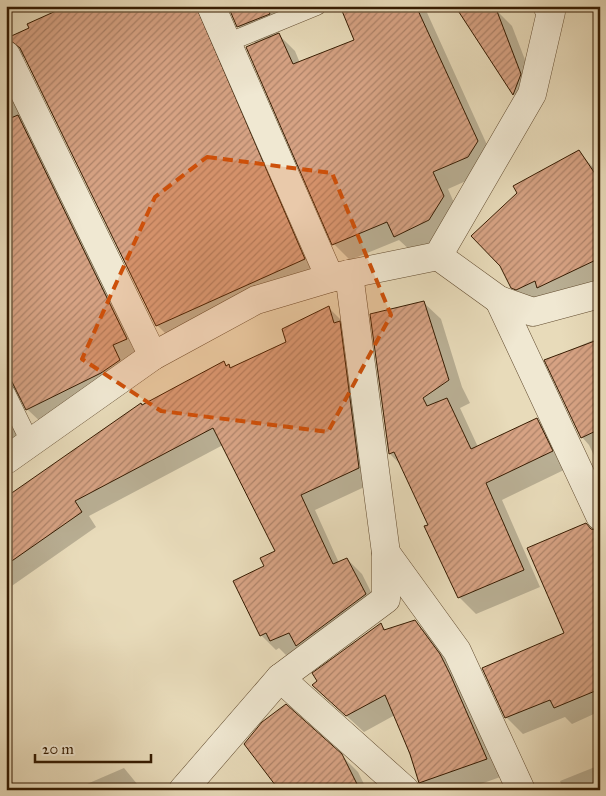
<svg xmlns="http://www.w3.org/2000/svg" width="606" height="796" font-family="'IM FELL Great Primer',serif">
	<style>
		.shadow { fill: #0003 }
		.building { fill: url(#building-hatch); stroke: #361c02 }
		.lines { fill: none; stroke-linecap: round; stroke-linejoin: round }
		.service-casing { stroke: #624c30; stroke-width: 19 }
		.minor-casing { stroke: #624c30; stroke-width: 29 }
		.service { stroke: #f0e8d2; stroke-width: 18 }
		.minor { stroke: #f0e8d2; stroke-width: 28 }
		.marked { fill: #cd500a; fill-opacity: 0.2; stroke: #cd500a; stroke-width: 4; stroke-dasharray: 10 6; stroke-linejoin: round }
	</style>
	<defs>
		<pattern id="building-hatch" width="6" height="6" patternUnits="userSpaceOnUse" patternTransform="scale(1.25)"><rect width="6" height="6" fill="#d6a283"/><path d="M-1 1l2-2M0 6l6-6M5 7l2-2" fill="none" stroke="#ae8369"/></pattern>
	</defs>
	<rect width="100%" height="100%" fill="#e8dbba"/>
	<filter id="stains"><feTurbulence type="fractalNoise" baseFrequency=".004" numOctaves="4"/><feColorMatrix values="0 0 0 0 .2 0 0 0 0 .09 0 0 0 0 .02 0 0 0 .5 -.17"/></filter>
	<radialGradient id="worn" r=".72"><stop offset=".6" stop-color="#630" stop-opacity="0"/><stop offset="1" stop-color="#630" stop-opacity=".3"/></radialGradient>
	<g class="shadow">
		<polygon points="70,6 335,6 277,33 295,51 300,63 356,41 341,6 424,6 493,158 484,173 448,189 459,214 446,236 412,252 399,240 350,260 334,244 256,44 238,26 229,7 222,8 320,275 173,341 157,325 26,57 19,57 6,44 6,40 31,29"/>
		<polygon points="457,6 495,9 512,26 537,91 530,110 514,94"/>
		<polygon points="6,52 143,355 44,425 27,409 22,400 18,400 23,436 6,468"/>
		<polygon points="579,152 600,175 600,285 529,304 512,287"/>
		<polygon points="424,303 441,319 462,387 470,403 460,408 478,447 537,420 553,436 568,468 502,500 540,587 476,614 459,597 402,466 390,454 371,315"/>
		<polygon points="329,308 343,322 373,483 315,510 339,563 347,559 362,574 380,610 286,655 279,648 276,650 261,635 266,566 276,551 223,445 89,516 96,527 6,590 6,498 142,406 223,362 231,369 288,342"/>
		<polygon points="600,337 600,468 589,445 582,437 546,361"/>
		<polygon points="592,530 600,533 600,703 594,706 596,713 572,724 565,717 523,734 506,717 566,634"/>
		<polygon points="415,621 431,638 456,672 503,776 464,790 427,790 420,783 395,715 364,732 313,685 380,624 387,631"/>
		<polygon points="341,755 358,772 367,790 280,790"/>
		<polygon points="600,765 600,790 564,790 560,781"/>
		<polygon points="124,768 142,790 73,790"/>
	</g>
	<g class="building">
		<polygon points="67,6 196,6 305,259 156,326 20,48 7,38 29,28 27,24"/>
		<polygon points="228,6 266,6 270,14 237,27"/>
		<polygon points="340,6 416,6 478,141 468,157 433,172 444,196 429,220 394,237 387,222 332,245 246,47 279,33 293,64 354,40"/>
		<polygon points="455,6 495,6 521,74 513,95"/>
		<polygon points="18,115 127,339 113,345 120,360 101,373 26,410 6,370 6,120"/>
		<polygon points="579,150 600,181 600,258 537,288 535,281 516,290 511,288 500,266 471,236 517,193 513,186"/>
		<polygon points="424,301 449,380 423,398 427,406 447,398 471,449 537,418 553,451 486,483 524,570 458,598 424,526 428,525 394,452 389,454 370,314"/>
		<polygon points="329,306 334,323 340,321 359,468 301,495 333,564 347,558 366,594 296,646 289,633 270,641 266,633 260,636 233,581 264,566 260,558 275,551 213,428 75,501 82,512 6,565 6,497 141,403 142,405 224,361 226,366 229,364 230,368 286,342 282,329"/>
		<polygon points="600,339 600,429 581,438 544,360"/>
		<polygon points="586,523 591,529 600,531 600,689 554,708 550,700 505,718 482,668 564,633 527,548"/>
		<polygon points="415,620 440,654 450,674 487,759 419,783 410,754 385,695 346,716 312,685 317,681 312,673 381,623 384,630"/>
		<polygon points="286,704 342,754 360,790 279,790 244,744 262,722"/>
	</g>
	<g class="lines">
		<defs>
			<g id="service">
				<polyline points="229,42 317,6"/>
				<polyline points="6,393 30,442"/>
			</g>
			<g id="minor">
				<polyline points="211,6 330,278"/>
				<polyline points="6,55 153,356"/>
				<polyline points="438,256 499,300 533,312 600,294"/>
				<polyline points="499,300 600,516"/>
				<polyline points="6,460 153,356 256,300 330,278 438,256 532,94 551,12 547,6"/>
				<polyline points="386,553 457,651 521,790"/>
				<polyline points="280,678 405,790"/>
				<polyline points="183,790 280,678 386,599 386,553 349,274"/>
			</g>
		</defs>
		<use href="#service" class="service-casing"/>
		<use href="#minor" class="minor-casing"/>
		<use href="#service" class="service"/>
		<use href="#minor" class="minor"/>
	</g>
	<path class="marked" d="M207,157L332,173L391,315L328,432L161,411L82,359L155,197Z"/>
	<rect width="606" height="796" fill="none" stroke="#e8dbba" stroke-width="25"/>
	<rect x="8" y="8" width="591" height="781" fill="none" stroke="#361c02" stroke-width="2.5"/>
	<rect x="12" y="12" width="581" height="771" fill="none" stroke="#361c02"/>
	<path d="M35 754v8h116v-8" fill="none" stroke="#361c02" stroke-width="2.5"/>
	<text x="42" y="754" font-size="15" fill="#361c02" stroke="#f0e8d2" stroke-width="4" paint-order="stroke">20 m</text>
	<rect width="100%" height="100%" filter="url(#stains)"/>
	<rect width="100%" height="100%" fill="url(#worn)"/>
</svg>
